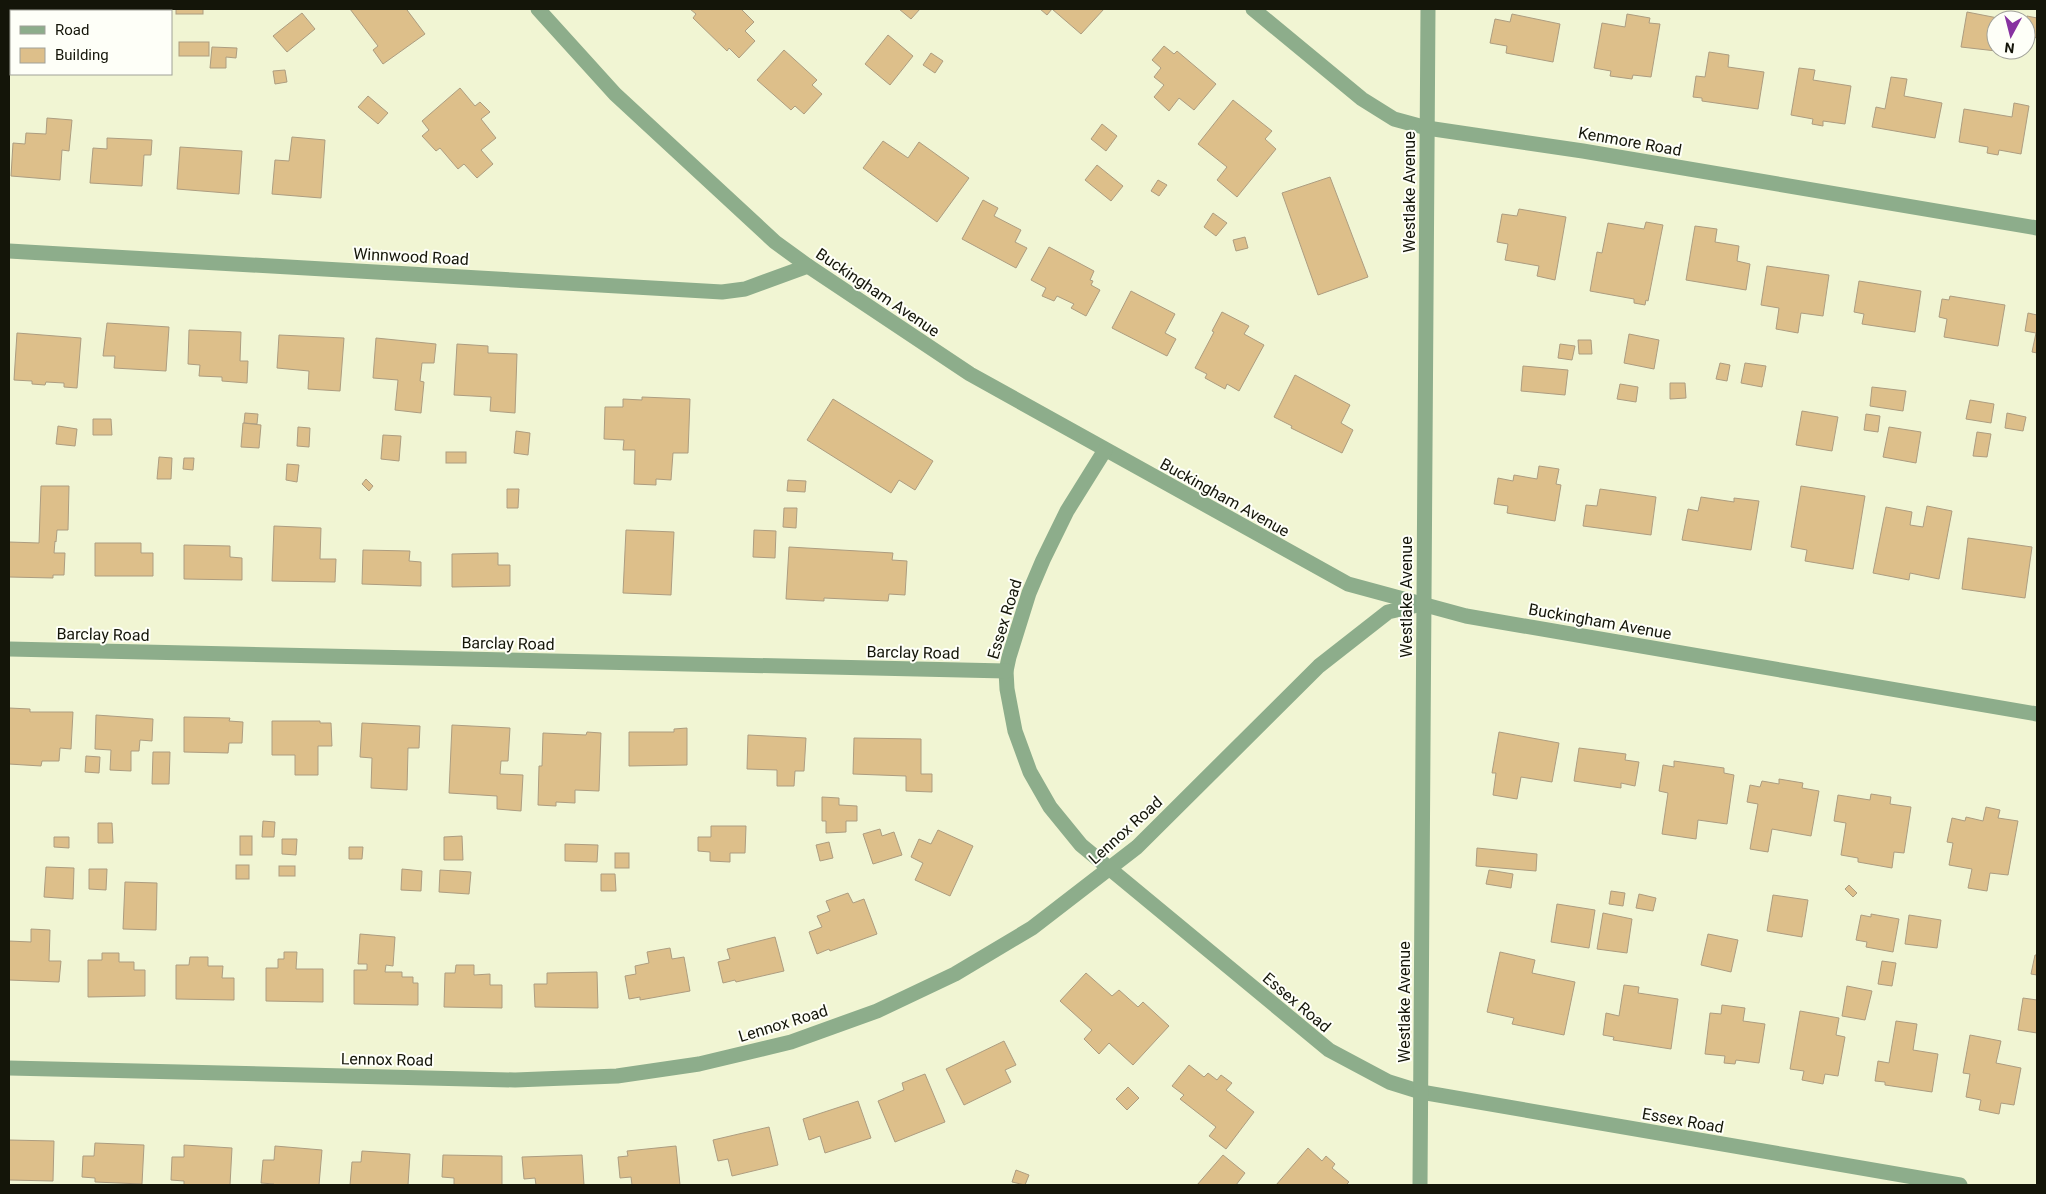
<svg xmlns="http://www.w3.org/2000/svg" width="2046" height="1194" font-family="Roboto,sans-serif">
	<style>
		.building { fill: #ddbf8a; stroke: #ad9d80 }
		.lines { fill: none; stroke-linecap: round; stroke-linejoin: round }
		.street { stroke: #8dad8b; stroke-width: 15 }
		.labels { text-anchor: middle; stroke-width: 4; stroke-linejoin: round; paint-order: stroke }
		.street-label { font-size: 16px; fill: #141509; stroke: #fefff8 }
	</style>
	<rect width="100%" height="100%" fill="#f1f5d3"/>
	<g class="building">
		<rect x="61" y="9" width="17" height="2"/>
		<rect x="176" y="9" width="27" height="5"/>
		<polygon points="350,9 409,9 407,10 425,34 383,64 373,50 378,46"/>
		<polygon points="690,9 741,9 754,22 745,31 755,41 739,58 729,48 727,51 693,18 696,14"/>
		<polygon points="899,9 920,9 911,19"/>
		<polygon points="1040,9 1104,9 1081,34 1052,9 1047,15"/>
		<polygon points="1967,12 2008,20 1996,20 1996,50 2006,50 2005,52 1961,47"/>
		<polygon points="302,13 315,29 287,52 273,36"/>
		<polygon points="1512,14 1560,24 1553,62 1506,53 1507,46 1490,43 1495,19 1510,22"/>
		<polygon points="1627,14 1650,18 1649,23 1660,24 1651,77 1633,75 1632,79 1610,76 1611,71 1594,68 1602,23 1625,27"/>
		<polygon points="2027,16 2037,18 2037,38 2026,35"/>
		<polygon points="888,35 913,56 890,85 865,64"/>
		<rect x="179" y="42" width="30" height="14"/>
		<polygon points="1164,46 1174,54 1177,51 1216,84 1194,110 1179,98 1169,111 1154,97 1164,85 1154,77 1161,68 1152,60"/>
		<polygon points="212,47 237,48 236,58 226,57 226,68 210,68"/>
		<polygon points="784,50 817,80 812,85 822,94 804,114 795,106 791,110 757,80"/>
		<polygon points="1709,52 1729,55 1728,67 1764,72 1758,109 1702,101 1702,98 1693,97 1696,76 1705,77"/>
		<polygon points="931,53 943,61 935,73 923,65"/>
		<polygon points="1799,68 1815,70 1813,80 1851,86 1845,124 1823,121 1823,126 1812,124 1813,119 1791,115"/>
		<polygon points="285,70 287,82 275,84 273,71"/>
		<polygon points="1891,77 1907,79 1904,96 1942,103 1935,138 1872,127 1876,107 1885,109"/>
		<polygon points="460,88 475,106 480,102 490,112 481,119 496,138 481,150 493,164 477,178 464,164 458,169 440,148 436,151 422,136 429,130 422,121"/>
		<polygon points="368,96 388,113 378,124 358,107"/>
		<polygon points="1233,100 1272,131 1265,139 1276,149 1237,197 1217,180 1227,167 1198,144"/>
		<polygon points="2014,103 2029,106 2021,154 1999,150 1998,155 1987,153 1988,147 1959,142 1964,109 2012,117"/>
		<polygon points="47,118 72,120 69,151 62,150 60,180 11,176 13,143 25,144 26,133 46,134"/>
		<polygon points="1102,124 1117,136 1106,151 1091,139"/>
		<polygon points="292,137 325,140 321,198 272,194 275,160 289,161"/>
		<polygon points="107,138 152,140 151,155 144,155 142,186 90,183 93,148 107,149"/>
		<polygon points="883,141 908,158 919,142 969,178 937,222 863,168"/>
		<polygon points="180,147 242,151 239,194 177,189"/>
		<polygon points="1097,165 1123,186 1111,201 1085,180"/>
		<polygon points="1330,177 1368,277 1318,295 1282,193"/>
		<polygon points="1158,180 1167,185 1159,196 1151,191"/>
		<polygon points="983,200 998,208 994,216 1021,230 1015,242 1027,248 1016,268 962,239"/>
		<polygon points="1519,209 1566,217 1555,280 1537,276 1539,266 1505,260 1508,244 1497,242 1502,214 1517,216"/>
		<polygon points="1213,213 1227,223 1216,236 1204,227"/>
		<polygon points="1646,222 1663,225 1648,301 1646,300 1645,305 1634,303 1634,299 1590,291 1597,252 1602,253 1608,223 1644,229"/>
		<polygon points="1695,226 1717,229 1715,242 1739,246 1737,261 1750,264 1746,290 1686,280"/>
		<polygon points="1245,237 1248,248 1236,251 1233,240"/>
		<polygon points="1049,247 1094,271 1090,280 1093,281 1091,285 1100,290 1086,316 1071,308 1074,304 1057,296 1054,301 1042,296 1046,288 1031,280"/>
		<polygon points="1767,266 1829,275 1823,316 1801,313 1798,333 1776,329 1779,308 1761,305"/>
		<polygon points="1859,281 1921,291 1915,332 1862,324 1864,314 1854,312"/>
		<polygon points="1131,291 1175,314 1165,333 1176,339 1167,356 1112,328"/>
		<polygon points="1950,296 2005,305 1998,346 1944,337 1947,319 1939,317 1942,299 1949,300"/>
		<polygon points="1222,312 1249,326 1244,334 1264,345 1239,391 1227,384 1225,389 1205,378 1207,374 1195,368 1214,332 1212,331"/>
		<polygon points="2028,313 2037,315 2037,353 2032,352 2036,333 2025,331"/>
		<polygon points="107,323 169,327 166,371 114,368 115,356 103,356"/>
		<polygon points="189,330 241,332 240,361 248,361 247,383 222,381 222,377 199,376 200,365 188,364"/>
		<polygon points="17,333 81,338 77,388 64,387 64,383 46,382 45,385 32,384 32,381 14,380"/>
		<polygon points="1629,334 1659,340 1654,369 1624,363"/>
		<polygon points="279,335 344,338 340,391 308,389 309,371 277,368"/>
		<polygon points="376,338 436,344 434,363 422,363 420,381 424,382 421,413 395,410 398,380 373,378"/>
		<polygon points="1578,340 1591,340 1592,354 1579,354"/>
		<polygon points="457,344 488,346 488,353 517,354 515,413 490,411 491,397 454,395"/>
		<polygon points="1560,344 1575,346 1572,360 1558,358"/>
		<polygon points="1720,363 1730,365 1727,381 1716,379"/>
		<polygon points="1745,363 1766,366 1762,387 1741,383"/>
		<polygon points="1523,366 1568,370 1565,395 1521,391"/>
		<polygon points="1295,375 1350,405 1341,423 1353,430 1342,453 1291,428 1292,426 1274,417"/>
		<polygon points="1670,383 1685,383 1686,398 1670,399"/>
		<polygon points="1620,384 1638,387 1636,402 1617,399"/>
		<polygon points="1872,387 1906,391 1903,411 1870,406"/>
		<polygon points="642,397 690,399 688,453 673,453 671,480 656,479 656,485 634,484 635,450 623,450 624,440 604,439 605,407 623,407 623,399 642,400"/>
		<polygon points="833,399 933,461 915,490 899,480 891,493 807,440"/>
		<polygon points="1970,400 1994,404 1991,423 1966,419"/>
		<polygon points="1802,411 1838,417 1832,451 1796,445"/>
		<polygon points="245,413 258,414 257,424 244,423"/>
		<polygon points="2007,413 2026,417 2023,431 2005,428"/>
		<polygon points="1866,414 1880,416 1878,432 1864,430"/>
		<polygon points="93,419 111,419 112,435 93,435"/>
		<polygon points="243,423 261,425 259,448 241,447"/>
		<polygon points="58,426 77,429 75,446 56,444"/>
		<polygon points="298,427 310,428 309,447 297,446"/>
		<polygon points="1889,427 1921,432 1916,463 1883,457"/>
		<polygon points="516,431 530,433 528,455 514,453"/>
		<polygon points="1977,432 1991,434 1987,457 1973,456"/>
		<polygon points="383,435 401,436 399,461 381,459"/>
		<rect x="446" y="452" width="20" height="11"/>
		<polygon points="159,457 172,458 171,479 157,479"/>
		<polygon points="184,458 194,458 193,470 183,469"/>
		<polygon points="287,464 299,465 297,482 286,480"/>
		<polygon points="1539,466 1559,469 1556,484 1561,485 1555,521 1507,513 1508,506 1494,504 1498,478 1513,481 1514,475 1537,479"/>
		<polygon points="366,479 373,486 369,491 362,484"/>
		<polygon points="788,480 806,481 805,492 787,491"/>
		<polygon points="41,486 69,486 68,530 57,530 56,542 55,541 54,553 65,553 64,575 53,575 53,578 9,577 9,542 39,543"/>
		<polygon points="1801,486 1865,496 1853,569 1805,561 1807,550 1791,547"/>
		<polygon points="507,489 519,489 518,508 507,508"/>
		<polygon points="1600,489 1656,497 1651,535 1583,526 1586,505 1597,506"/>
		<polygon points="1701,497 1734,502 1734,498 1759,501 1751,550 1682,540 1688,509 1698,511"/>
		<polygon points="1927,506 1952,511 1939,579 1910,573 1909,580 1873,573 1886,507 1912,512 1910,525 1923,527"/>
		<polygon points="784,508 797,508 796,528 783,527"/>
		<polygon points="274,526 321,528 320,559 336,559 335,582 272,581"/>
		<polygon points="626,530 674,532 671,595 623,593"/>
		<polygon points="754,530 776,531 775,558 753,557"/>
		<polygon points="1968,538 2032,547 2025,598 1962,589"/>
		<polygon points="95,543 141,543 141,553 153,553 153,576 95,576"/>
		<polygon points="184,545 230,546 230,557 242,558 242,580 184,579"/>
		<polygon points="789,547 893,553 892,560 907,561 905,595 889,594 888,601 824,598 824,601 786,599"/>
		<polygon points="363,550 410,551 409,561 421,562 421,586 362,584"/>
		<polygon points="498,553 498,565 510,565 510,586 452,587 452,554"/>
		<polygon points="9,708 30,709 30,712 73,712 71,749 60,748 59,761 42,761 41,766 9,764"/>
		<polygon points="96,715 153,719 152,741 140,740 139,751 131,751 131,771 110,770 111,750 95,749"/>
		<polygon points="184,717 230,718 229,721 243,722 242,743 229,743 228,753 184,752"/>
		<polygon points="272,721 320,721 320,723 331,723 332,746 318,746 318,775 295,775 295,755 272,755"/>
		<polygon points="362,723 420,726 419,748 408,748 407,790 371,788 372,758 360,757"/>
		<polygon points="452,725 510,728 508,761 501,761 500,774 523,775 521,811 497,809 497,796 449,793"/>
		<polygon points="687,728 687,765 629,766 629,732 674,732 674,729"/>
		<polygon points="587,732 601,733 599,791 575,790 575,803 556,802 556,806 538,805 539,766 542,766 543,733 586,735"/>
		<polygon points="1499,732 1559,743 1552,782 1521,777 1517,799 1493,795 1496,773 1492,773"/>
		<polygon points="748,735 806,738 804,771 795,771 794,786 777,786 777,770 747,769"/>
		<polygon points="854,738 921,739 921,774 932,774 932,792 906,791 906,776 853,774"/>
		<polygon points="1579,748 1626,754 1625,760 1639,762 1635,786 1621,783 1621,788 1574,781"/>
		<polygon points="153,752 170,752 169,784 152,784"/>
		<polygon points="86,756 100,757 99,773 85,772"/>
		<polygon points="1674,761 1724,768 1724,773 1734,775 1727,824 1698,820 1696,839 1662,834 1668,793 1659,791 1663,765 1674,767"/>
		<polygon points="1779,779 1803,783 1802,788 1819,791 1811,836 1772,829 1768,852 1750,849 1758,804 1747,802 1750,785 1760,787 1762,781 1779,784"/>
		<polygon points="1871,794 1891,797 1890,804 1911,807 1904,853 1894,852 1892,868 1858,862 1858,858 1841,855 1846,823 1834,821 1838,795 1870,800"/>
		<polygon points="822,797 839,798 839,805 857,806 857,821 846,821 846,832 826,833 826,821 822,821"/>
		<polygon points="1986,807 2000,810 1998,818 2018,821 2008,875 1990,873 1987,891 1968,888 1972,869 1949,865 1953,843 1947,842 1952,818 1965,821 1966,817 1983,821"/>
		<polygon points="263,821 275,822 274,837 262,837"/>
		<polygon points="98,823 112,823 113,843 98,843"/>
		<polygon points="711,826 746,826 745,853 730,853 730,862 710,861 710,852 698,851 698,837 711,837"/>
		<polygon points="880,829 882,836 894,832 902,855 873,864 863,834"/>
		<polygon points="938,830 973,846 950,896 915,880 923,863 911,857 919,839 931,844"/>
		<rect x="240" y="836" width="12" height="19"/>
		<polygon points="462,836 463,860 444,860 444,837"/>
		<polygon points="54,837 69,837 69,848 54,847"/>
		<polygon points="282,839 297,839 296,855 282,854"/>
		<polygon points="829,842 833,858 820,861 816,845"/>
		<polygon points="565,844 598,845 597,862 565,861"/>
		<polygon points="349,847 363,847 362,859 349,859"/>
		<polygon points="1477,848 1537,854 1536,871 1476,866"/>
		<rect x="615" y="853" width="14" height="15"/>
		<rect x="236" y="865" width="13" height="14"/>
		<rect x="279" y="866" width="16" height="10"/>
		<polygon points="46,867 74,868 73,899 44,897"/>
		<polygon points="89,869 107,869 106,890 89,889"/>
		<polygon points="402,869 422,871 421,891 401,890"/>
		<polygon points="440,870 471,872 469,894 439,892"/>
		<polygon points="1489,870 1513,874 1511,888 1486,884"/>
		<polygon points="601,874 615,874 616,891 601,891"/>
		<polygon points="125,882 157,883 156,930 123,929"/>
		<polygon points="1849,885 1857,893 1853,897 1845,889"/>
		<polygon points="1611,891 1625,893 1623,906 1609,904"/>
		<polygon points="848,893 853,903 864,899 877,934 830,951 829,949 817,954 809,932 822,927 817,916 830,911 826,901"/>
		<polygon points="1639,894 1656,898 1653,911 1636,908"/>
		<polygon points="1773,895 1808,900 1802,937 1767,931"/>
		<polygon points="1557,904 1595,910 1589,948 1551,942"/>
		<polygon points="1603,913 1632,919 1627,953 1597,949"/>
		<polygon points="1871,914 1899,919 1893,952 1866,947 1867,942 1856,940 1861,915 1871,917"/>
		<polygon points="1909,915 1941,920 1937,948 1905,944"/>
		<polygon points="31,929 50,930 49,961 61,961 59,982 9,980 9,941 31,942"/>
		<polygon points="360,934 395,937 393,966 386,965 385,972 402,972 402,977 413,977 413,983 418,983 418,1005 354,1004 354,970 367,970 367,964 358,964"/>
		<polygon points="1708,934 1738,940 1731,972 1701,965"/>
		<polygon points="775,937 784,971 736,982 735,980 723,983 718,962 730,959 727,949"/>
		<polygon points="670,948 672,959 684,957 690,991 640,1000 640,997 629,999 625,976 636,974 635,966 649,963 647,952"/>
		<polygon points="284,952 297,952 296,969 323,969 323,1002 266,1001 266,968 278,968 278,959 284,959"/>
		<polygon points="1500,952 1535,960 1532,973 1575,982 1564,1035 1512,1024 1514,1018 1487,1012"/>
		<polygon points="102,953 119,953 119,962 134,962 134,970 145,970 145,996 88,997 88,960 102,960"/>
		<polygon points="2035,955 2037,955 2037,975 2031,974"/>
		<polygon points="190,957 208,957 208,966 223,966 222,978 234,978 234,1000 176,999 176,965 189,965"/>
		<polygon points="1882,961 1896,963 1892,986 1878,984"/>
		<polygon points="456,965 474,965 474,975 490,974 490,985 502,985 502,1008 444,1007 445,973 455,973"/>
		<polygon points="597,972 598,1008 535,1007 534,984 547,984 547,973"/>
		<polygon points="1086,973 1112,996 1119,990 1138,1007 1143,1002 1169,1026 1133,1065 1109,1043 1099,1054 1084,1039 1092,1030 1060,1001"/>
		<polygon points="1624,985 1639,987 1638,993 1678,999 1671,1049 1613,1040 1614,1037 1603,1035 1606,1013 1619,1016"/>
		<polygon points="1847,986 1872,991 1865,1020 1842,1016"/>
		<polygon points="2023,998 2037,1000 2037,1033 2018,1030"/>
		<polygon points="1722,1005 1745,1008 1743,1021 1765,1024 1759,1063 1736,1060 1735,1064 1724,1063 1725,1056 1705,1054 1710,1013 1721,1014"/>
		<polygon points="1800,1011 1839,1018 1836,1035 1845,1037 1838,1076 1825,1074 1823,1084 1802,1080 1804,1071 1790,1069"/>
		<polygon points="1896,1021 1917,1024 1913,1050 1938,1054 1932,1092 1885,1085 1885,1082 1875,1081 1878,1061 1889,1063"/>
		<polygon points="1970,1035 2001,1041 1996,1063 2021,1068 2014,1105 2001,1103 1999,1114 1979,1110 1981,1100 1966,1097 1970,1074 1963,1073"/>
		<polygon points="1004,1041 1016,1065 1005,1070 1011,1082 964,1105 946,1069"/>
		<polygon points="1189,1065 1204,1077 1208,1073 1217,1080 1221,1075 1232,1083 1226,1090 1254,1112 1226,1149 1209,1136 1216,1127 1180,1099 1184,1095 1172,1086"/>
		<polygon points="925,1074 945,1122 895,1142 878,1101 904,1090 902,1083"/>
		<polygon points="1128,1087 1139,1098 1127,1110 1116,1099"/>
		<polygon points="858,1101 871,1138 825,1153 820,1136 809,1140 803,1119"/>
		<polygon points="769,1127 778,1165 732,1176 728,1159 718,1161 713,1140"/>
		<polygon points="9,1140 54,1141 53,1181 9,1180"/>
		<polygon points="95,1143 144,1145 142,1184 95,1182 95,1178 82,1177 83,1156 94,1156"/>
		<polygon points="184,1145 232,1148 230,1185 184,1185 184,1181 171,1180 172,1157 184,1157"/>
		<polygon points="275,1146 322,1150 319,1185 274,1185 274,1184 261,1183 263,1160 274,1160"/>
		<polygon points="676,1146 680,1185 632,1185 631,1177 620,1178 618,1157 628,1156 627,1151"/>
		<polygon points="1308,1148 1322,1161 1326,1156 1335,1164 1332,1168 1349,1182 1346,1185 1276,1185"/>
		<polygon points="362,1151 410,1154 408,1185 350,1185 352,1162 361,1162"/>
		<polygon points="443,1155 502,1156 502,1185 454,1185 454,1178 442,1177"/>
		<polygon points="582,1155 584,1185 536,1185 535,1178 524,1179 522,1157"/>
		<polygon points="1223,1155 1245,1173 1236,1185 1197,1185"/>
		<polygon points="1016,1170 1029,1175 1025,1185 1012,1182"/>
	</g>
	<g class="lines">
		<g class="street">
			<polyline points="538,9 615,94 775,242 808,266 970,374 1348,584 1466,616 2037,714"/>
			<polyline points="1253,9 1362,99 1394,119 1427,128 1583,151 2037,228"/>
			<polyline points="9,251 722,292 745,289 808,266"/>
			<polyline points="1105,450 1067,511 1043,560 1029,593 1009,657 1006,671 1007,689 1015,731 1030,772 1050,807 1081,845 1329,1050 1389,1082 1421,1092 1960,1185"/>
			<polyline points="9,649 1006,671"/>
			<polyline points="9,1068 515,1080 617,1076 699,1064 791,1042 877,1011 955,974 1032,928 1137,847 1319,666 1388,612 1422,604"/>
			<polyline points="1420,1185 1428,9"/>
		</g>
	</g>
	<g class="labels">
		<g class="street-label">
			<text transform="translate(1630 141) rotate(10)" y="6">Kenmore Road</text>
			<text transform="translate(1409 192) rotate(-90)" y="6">Westlake Avenue</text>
			<text transform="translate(411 256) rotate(3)" y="6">Winnwood Road</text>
			<text transform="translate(878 292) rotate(34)" y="6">Buckingham Avenue</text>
			<text transform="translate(1225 497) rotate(29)" y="6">Buckingham Avenue</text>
			<text transform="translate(1406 597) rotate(-90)" y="6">Westlake Avenue</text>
			<text transform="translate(1004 619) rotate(-73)" y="6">Essex Road</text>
			<text transform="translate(1600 621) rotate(10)" y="6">Buckingham Avenue</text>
			<text transform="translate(103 634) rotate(1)" y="6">Barclay Road</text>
			<text transform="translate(508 643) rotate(1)" y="6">Barclay Road</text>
			<text transform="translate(913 652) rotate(1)" y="6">Barclay Road</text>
			<text transform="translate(1125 830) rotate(-42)" y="6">Lennox Road</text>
			<text transform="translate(1297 1002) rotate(40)" y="6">Essex Road</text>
			<text transform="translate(1404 1002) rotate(-90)" y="6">Westlake Avenue</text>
			<text transform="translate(783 1023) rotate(-17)" y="6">Lennox Road</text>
			<text transform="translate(387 1059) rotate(1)" y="6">Lennox Road</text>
			<text transform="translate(1683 1120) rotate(10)" y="6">Essex Road</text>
		</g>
	</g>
	<rect width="2046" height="1194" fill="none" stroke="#141509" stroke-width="20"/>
	<rect x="10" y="10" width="162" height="65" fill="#fefff8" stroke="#a0a198"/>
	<rect x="20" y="26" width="25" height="8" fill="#8dad8b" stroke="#a0a198"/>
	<text x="55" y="35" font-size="15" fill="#141509">Road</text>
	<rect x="20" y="48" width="25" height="15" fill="#ddbf8a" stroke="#a0a198"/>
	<text x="55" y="60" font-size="15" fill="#141509">Building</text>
	<g transform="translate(2011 35) rotate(187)"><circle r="24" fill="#fefff8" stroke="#a0a198"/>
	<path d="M0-4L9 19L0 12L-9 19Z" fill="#8732a0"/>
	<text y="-8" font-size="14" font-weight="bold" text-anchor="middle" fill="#141509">N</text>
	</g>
</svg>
